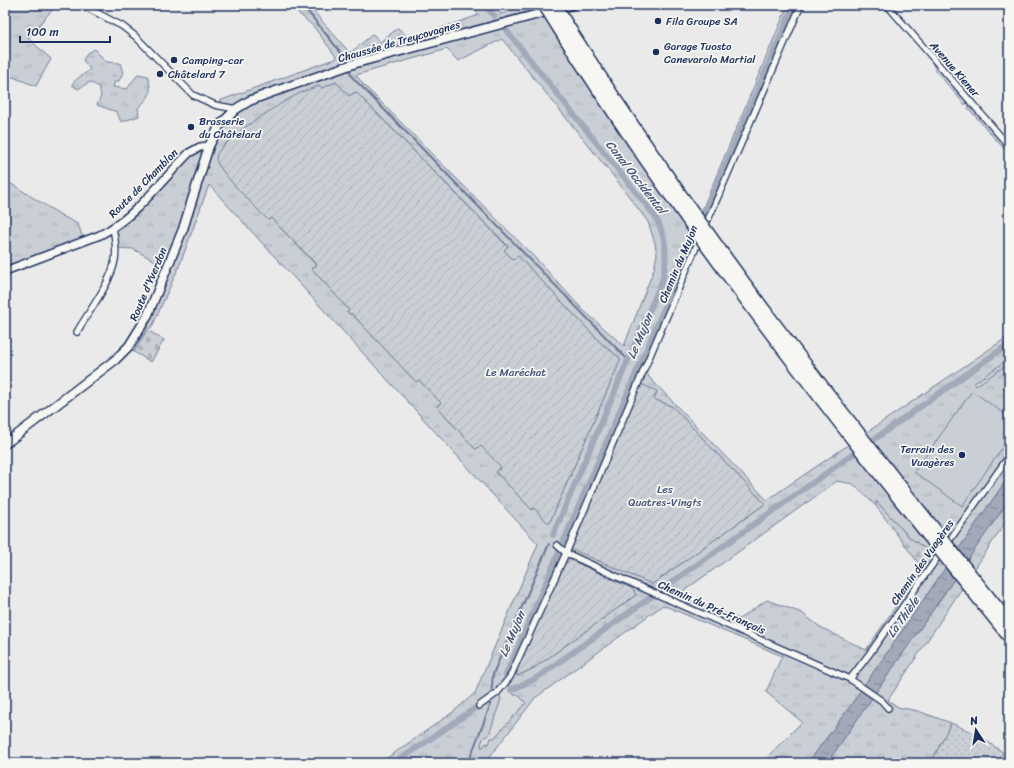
<svg xmlns="http://www.w3.org/2000/svg" width="1014" height="768" font-family="Sriracha,sans-serif">
	<style>
		.built { fill: #dadcde }
		.grass { fill: url(#grass-tufts); stroke: #727e9a; fill-rule: evenodd }
		.forest { fill: url(#forest-firs); stroke: #727e9a }
		.cemetery { fill: url(#cemetery-stones); stroke: #727e9a }
		.park { fill: url(#park-dots); stroke: #727e9a }
		.garden { fill: url(#garden-furrows); stroke: #727e9a }
		.pitch { fill: #caced5; stroke: #727e9a }
		.water { fill: url(#water-ripples); stroke: #6c7995 }
		.lines { fill: none; stroke-linecap: round; stroke-linejoin: round }
		.stream { stroke: #6c7995; stroke-width: 2 }
		.canal { stroke: #a2aaba; stroke-width: 6 }
		.minor-casing { stroke: #1b2f5e; stroke-width: 8 }
		.tertiary-casing { stroke: #1b2f5e; stroke-width: 10 }
		.secondary-casing { stroke: #1b2f5e; stroke-width: 11 }
		.minor { stroke: #f6f6f2; stroke-width: 5.5 }
		.tertiary { stroke: #f6f6f2; stroke-width: 7 }
		.secondary { stroke: #f6f6f2; stroke-width: 8 }
		.motorway-bridge-casing { stroke: #1b2f5e; stroke-width: 14; stroke-linecap: butt }
		.motorway-bridge { stroke: #f6f6f2; stroke-width: 11 }
		.poi-dot { fill: #1b2f5e; stroke: #f6f6f2; stroke-width: 1.5 }
		.labels { text-anchor: middle; stroke-width: 3.5; stroke-linejoin: round; paint-order: stroke }
		.poi-label { font-size: 11px; fill: #1b2f5e; stroke: #f6f6f2; text-anchor: start }
		.street-label { font-size: 11px; fill: #1b2f5e; stroke: #f6f6f2 }
		.park-label { font-size: 11px; fill: #47577c; stroke: #f6f6f2 }
		.water-label { font-size: 12px; font-style: italic; fill: #44547a; stroke: #f6f6f2 }
	</style>
	<defs>
		<pattern id="grass-tufts" width="24" height="20" patternUnits="userSpaceOnUse"><rect width="24" height="20" fill="#caced5"/><path d="M3 7l-1-3M5 7V3M7 7l1-3M15 17l-1-3M17 17v-4M19 17l1-3" fill="none" stroke="#adb1b9"/></pattern>
		<pattern id="forest-firs" width="22" height="20" patternUnits="userSpaceOnUse"><rect width="22" height="20" fill="#caced5"/><path d="M5 1l3.5 6h-7zM16 11l3.5 6h-7z" fill="#adb1b9"/></pattern>
		<pattern id="cemetery-stones" width="16" height="16" patternUnits="userSpaceOnUse"><rect width="16" height="16" fill="#caced5"/><path d="M2 7V4a2 2 0 0 1 4 0v3zM10 15v-3a2 2 0 0 1 4 0v3z" fill="#adb1b9"/></pattern>
		<pattern id="park-dots" width="8" height="8" patternUnits="userSpaceOnUse"><rect width="8" height="8" fill="#caced5"/><path d="M2 2h.1M6 6h.1" fill="none" stroke="#adb1b9" stroke-width="1.8" stroke-linecap="round"/></pattern>
		<pattern id="garden-furrows" width="10" height="10" patternUnits="userSpaceOnUse"><rect width="10" height="10" fill="#caced5"/><path d="M-1 1l2-2M0 10L10 0M9 11l2-2" fill="none" stroke="#adb1b9"/></pattern>
		<pattern id="water-ripples" width="26" height="14" patternUnits="userSpaceOnUse"><rect width="26" height="14" fill="#a2aaba"/><path d="M2 4q2-2 4 0t4 0M15 11q2-2 4 0t4 0" fill="none" stroke="#838b9a"/></pattern>
	</defs>
	<rect width="100%" height="100%" fill="#e9eae9"/>
	<filter id="ink" filterUnits="userSpaceOnUse"><feTurbulence type="fractalNoise" baseFrequency=".025" numOctaves="2"/><feDisplacementMap in="SourceGraphic" scale="8" xChannelSelector="R" yChannelSelector="G"/><feConvolveMatrix kernelMatrix="1 2 1 2 8 2 1 2 1" color-interpolation-filters="sRGB"/></filter>
	<g filter="url(#ink)">
		<polygon class="built" points="507,682 514,695 518,695 526,703 489,744 482,748 481,744 497,693"/>
		<g class="grass">
			<polygon points="13,5 59,5 52,10 39,25 39,31 27,37 51,59 36,86 5,74 5,18"/>
			<path d="M289,5H308L350,53L373,34L380,42L398,28L410,39L479,15L471,5H496L501,14L527,5H537L694,229L788,5H801L646,371L649,377L767,500L1009,336V476L848,709L808,763H761L802,722L766,692L782,656L663,605L535,698L485,763H380L453,712L475,693L538,544L209,185L180,264L152,327L147,330L134,352L129,346L168,268L133,249L116,248L113,228L189,153L209,146L236,109L222,106L219,101L337,58L314,27ZM502,39L618,182L648,222L655,243L657,255L654,269L624,346L582,309L542,265L363,84L356,75L447,49L458,61ZM336,82L349,96L356,92L508,246L504,250L513,260L518,256L602,344L620,358V361L549,524L534,508L532,510L497,473L502,467L481,445L475,449L437,406L441,403L419,380L416,382L351,313L350,314L349,310L313,270L317,266L271,218L268,220L227,174L322,88ZM641,384L657,392L654,399L673,407L765,504L652,584L571,548ZM837,481L853,484L876,506L877,502L909,537L936,557L922,568L866,650L820,627L802,613L767,600L739,619L678,595ZM571,560L633,589L636,595L534,668L517,676V669L547,600ZM507,682L514,695H518L526,703L494,738H491L489,744L486,743L482,748L481,744L484,737L489,735L501,699L498,693Z"/>
			<path d="M94,49L107,62L120,63L123,73L119,81H115L113,87L127,89L138,74L148,76C152,94 151,96 138,108L139,116L121,122L117,112L97,105L101,96L99,87L90,82L78,89L72,85C76,77 84,76 90,69L83,60L87,53Z"/>
			<polygon points="930,58 967,102 965,105 936,71"/>
			<polygon points="970,105 1005,146 1006,151 968,108"/>
			<polygon points="5,180 64,217 78,224 84,241 5,271"/>
			<polygon points="1009,500 1009,517 888,700 898,707 918,711 951,723 931,763 827,763"/>
		</g>
		<polygon class="forest" points="876,501 909,537 937,557 922,568 876,506"/>
		<polygon class="cemetery" points="147,330 164,340 151,362 134,352"/>
		<polygon class="park" points="951,723 976,734 1004,753 998,763 931,763"/>
		<g class="garden">
			<path d="M336,82L349,96L356,92L508,247L504,250L513,260L518,256L602,344L620,358V361L549,524L534,508L532,510L496,472L501,467L481,446L475,449L437,406L441,403L419,380L416,382L351,313L349,314L347,312L349,310L312,269L317,265L271,218L268,220C258,210 216,169 216,158C215,143 285,100 300,93C306,90 313,88 320,86L322,88Z"/>
			<polygon points="641,384 657,391 654,399 673,407 765,504 652,584 571,549"/>
			<polygon points="571,560 633,589 636,595 534,668 517,676 517,669 565,563"/>
		</g>
		<g class="pitch">
			<polygon points="1009,359 1009,363 976,386 974,383"/>
			<polygon points="972,391 1009,417 1009,438 962,506 914,472"/>
		</g>
		<polygon class="water" points="1009,476 1009,500 827,763 808,763 848,709"/>
		<g class="lines">
			<g class="stream">
				<polyline points="298,5 309,13 346,59"/>
				<polyline points="350,72 352,77 368,93 628,360"/>
				<polyline points="468,763 490,706 493,674 549,544"/>
			</g>
			<g class="canal">
				<polyline points="485,5 494,16"/>
				<path d="M507,31L655,216C667,238 668,258 662,281L553,535"/>
				<polyline points="700,224 794,5"/>
				<polyline points="506,675 697,232"/>
				<polyline points="511,690 535,679 1009,344"/>
				<polyline points="395,763 474,709"/>
			</g>
			<defs>
				<g id="minor">
					<polyline points="82,5 122,26 135,36 193,95 215,105 236,109"/>
					<polyline points="887,5 1009,146"/>
					<polyline points="704,229 801,5"/>
					<path d="M77,332C89,311 111,283 115,260C117,249 115,238 113,228"/>
					<polyline points="557,545 566,553 620,578 850,679 882,701 888,708"/>
					<polyline points="850,679 870,653 1009,456"/>
					<polyline points="479,706 497,693 510,677 566,553 700,238"/>
				</g>
				<path id="tertiary" d="M5,271L100,235C136,217 161,181 189,153L200,147L209,146"/>
				<polyline id="secondary" points="5,444 115,360 129,346 147,317 183,229 209,146 220,125 236,109 249,101 270,93 356,63 572,5"/>
			</defs>
			<use href="#minor" class="minor-casing"/>
			<use href="#tertiary" class="tertiary-casing"/>
			<use href="#secondary" class="secondary-casing"/>
			<use href="#minor" class="minor"/>
			<use href="#tertiary" class="tertiary"/>
			<use href="#secondary" class="secondary"/>
			<defs>
				<g id="motorway-bridge">
					<path d="M544,5C682,228 845,433 1009,637"/>
					<path d="M555,5C690,223 849,423 1009,622"/>
				</g>
			</defs>
			<use href="#motorway-bridge" class="motorway-bridge-casing"/>
			<use href="#motorway-bridge" class="motorway-bridge"/>
		</g>
	</g>
	<g class="poi-dot">
		<circle cx="658" cy="21" r="4"/>
		<circle cx="656" cy="52" r="4"/>
		<circle cx="174" cy="60" r="4"/>
		<circle cx="160" cy="74" r="4"/>
		<circle cx="191" cy="127" r="4"/>
		<circle cx="962" cy="455" r="4"/>
	</g>
	<g class="labels">
		<g class="poi-label">
			<text x="666" y="25">Fila Groupe SA</text>
			<text x="664" y="50">Garage Tuosto<tspan x="664" dy="13">Canevarolo Martial</tspan></text>
			<text x="182" y="64">Camping-car</text>
			<text x="168" y="78">Châtelard 7</text>
			<text x="199" y="125">Brasserie<tspan x="199" dy="13">du Châtelard</tspan></text>
			<text x="954" y="453" text-anchor="end">Terrain des<tspan x="954" dy="13">Vuagères</tspan></text>
		</g>
		<g class="street-label">
			<text transform="translate(399 41) rotate(-16)" y="4">Chaussée de Treycovagnes</text>
			<text transform="translate(955 69) rotate(49)" y="4">Avenue Kiener</text>
			<text transform="translate(143 183) rotate(-45)" y="4">Route de Chamblon</text>
			<text transform="translate(678 264) rotate(-67)" y="4">Chemin du Mujon</text>
			<text transform="translate(148 284) rotate(-67)" y="4">Route d'Yverdon</text>
			<text transform="translate(922 562) rotate(-55)" y="4">Chemin des Vuagères</text>
			<text transform="translate(712 607) rotate(24)" y="4">Chemin du Pré-Français</text>
		</g>
		<g class="park-label">
			<text x="516" y="376">Le Maréchat</text>
			<text x="665" y="493">Les<tspan x="665" dy="13">Quatres-Vingts</tspan></text>
		</g>
		<g class="water-label">
			<text transform="translate(636 177) rotate(52)" y="4">Canal Occidental</text>
			<text transform="translate(640 336) rotate(-67)" y="4">Le Mujon</text>
			<text transform="translate(903 617) rotate(-55)" y="4">La Thièle</text>
			<text transform="translate(512 634) rotate(-67)" y="4">Le Mujon</text>
		</g>
	</g>
	<rect width="1014" height="768" fill="none" stroke="#f6f6f2" stroke-width="20"/>
	<rect x="10" y="10" width="994" height="748" fill="none" stroke="#1b2f5e" stroke-width="1.5" filter="url(#ink)"/>
	<g transform="translate(976 730) rotate(348)" stroke="#f6f6f2" stroke-width="3" paint-order="stroke">
	<path d="M0-3L7 15L0 10L-7 15Z" fill="#1b2f5e"/>
	<text y="-6" font-size="11" font-weight="bold" text-anchor="middle" fill="#1b2f5e">N</text>
	</g>
	<path d="M20 36v6h90v-6" fill="none" stroke="#1b2f5e" stroke-width="2"/>
	<text x="26" y="36" font-size="12" fill="#1b2f5e" stroke="#f6f6f2" stroke-width="3" paint-order="stroke">100 m</text>
</svg>
